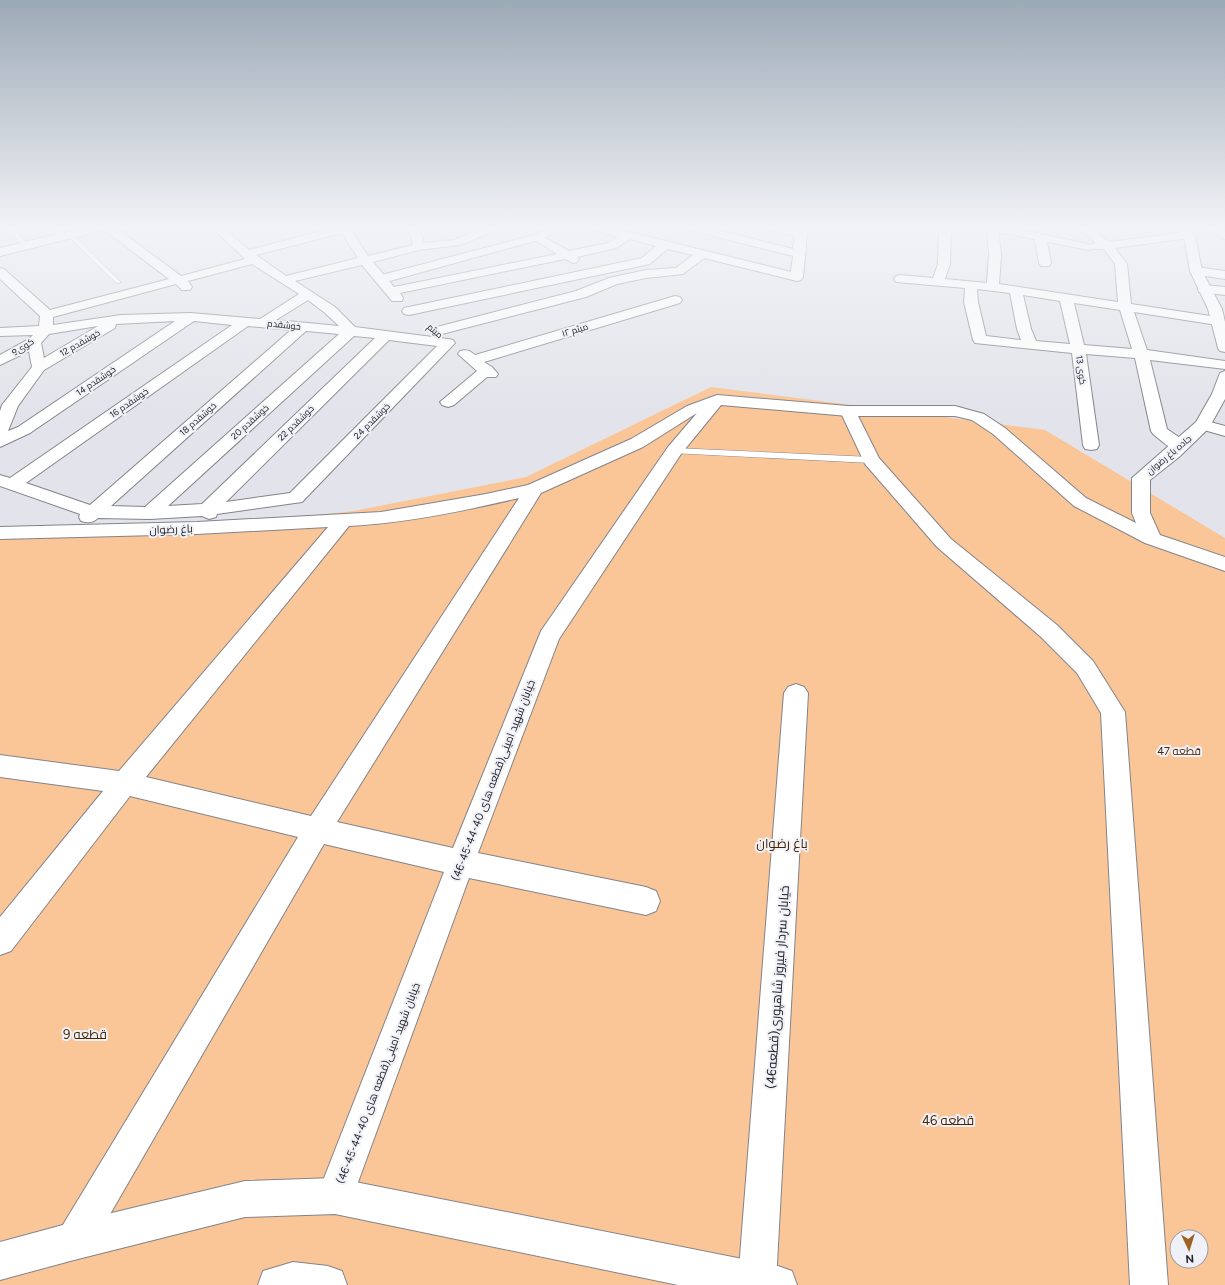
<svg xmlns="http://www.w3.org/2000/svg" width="1225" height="1285" font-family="Figtree,Cairo,sans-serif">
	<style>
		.green { fill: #fac597; fill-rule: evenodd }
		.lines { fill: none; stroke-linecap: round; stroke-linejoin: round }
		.service-casing { stroke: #83848a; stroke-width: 1 }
		.minor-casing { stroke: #83848a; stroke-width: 2 }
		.tertiary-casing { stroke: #83848a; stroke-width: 2 }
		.secondary-casing { stroke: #83848a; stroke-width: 2 }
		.service { fill: #fff; fill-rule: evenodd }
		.minor { fill: #fff; fill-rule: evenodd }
		.tertiary { fill: #fff; fill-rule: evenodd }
		.secondary { fill: #fff; fill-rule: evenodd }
		.labels { text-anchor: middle; stroke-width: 4; stroke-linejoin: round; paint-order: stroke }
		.far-street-label { font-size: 9px; fill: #232326; stroke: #f0f1f8 }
		.street-label { font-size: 11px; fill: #232326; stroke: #f0f1f8 }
		.park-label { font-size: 11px; fill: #482601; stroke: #f0f1f8 }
		.near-park-label { font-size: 13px; fill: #482601; stroke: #f0f1f8 }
		.near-street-label { font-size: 13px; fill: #232326; stroke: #f0f1f8 }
	</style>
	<rect width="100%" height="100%" fill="#e3e4eb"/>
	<path class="green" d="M711,387L1045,430L1225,538V1285H0V534L299,517L354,511L526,477ZM1177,1237H1201V1261H1177Z"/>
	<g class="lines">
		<defs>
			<g id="service">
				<polygon points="6,227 12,227 28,245 28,247 24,247"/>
				<polygon points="69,235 73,235 120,281 120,283 116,283 69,237"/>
				<polygon points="674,448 871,457 875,460 871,463 671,453 670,451 671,449"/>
			</g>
			<g id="minor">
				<path d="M86,227H115L181,276L245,259L211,227H223L249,250L336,227H356L351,230L368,256L413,245L408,227H419L424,243L454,240L484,227H500L499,229L460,245L419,250L373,262L394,287L557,254L534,239L532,237L534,235L538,234L569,251L608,243L618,237L589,229L588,227H609L791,272L793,256L685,229L684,227H705L793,249L795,236L767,229L766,227H787L795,229V227H807V234L803,277L801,280L797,281L704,258L683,274L646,278L617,284L586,297L438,335L433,334L431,331L433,328L576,291L609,278L646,270L676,268L693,255L667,249L650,264L409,315L404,314L402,311L404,308L642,258L656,246L630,239L616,248L577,257L579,259L577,262L573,263L565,259L400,293L403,298L402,301H392L362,265L295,281L335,307L355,327L448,339L453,340L455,343L302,502L217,514L216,517L209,519L202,516L150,519L98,518C93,523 88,523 81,521L79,517L80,514L0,486V475L10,478L232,325L194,321L30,433L0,447V411L2,405L32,367L29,351L0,365V355L29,339L33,335L0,336V328L39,326L40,316L0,279V268L4,269L50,310L169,279L104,230L0,256V248ZM342,233L358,258L286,276L256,255ZM252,264L299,294L260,319L191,313L121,315L53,325V317L176,284L182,290H190L192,287L188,281ZM308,300L325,313L339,326L276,320ZM175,321L18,427L8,431L18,406L44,370L115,328L116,324ZM98,326L44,358L41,343L49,334ZM248,326L291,330L90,505L26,483ZM306,331L339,334L145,507L111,506ZM354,336L375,338L202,504L168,506ZM389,340L437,346L290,493L226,502Z"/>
				<path d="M939,227H951L950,264L945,279L987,283L989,255L987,228L998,227L1001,255L999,284L1118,302L1115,264L1104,249H1091L1089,247L1091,245L1096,243L1077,227H1090L1109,242L1189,232L1193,233L1195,235L1193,237L1189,238L1115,248L1127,264L1131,304L1217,317L1222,318L1224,321L1222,324L1217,325L1134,312L1147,350L1225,361V369L1150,360L1167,429L1186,442L1188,446L1186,450C1173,453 1163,442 1153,434L1151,431L1135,358L1086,354L1099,445L1097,449L1091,450L1085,449L1083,445L1072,353L975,343L973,340L964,302L965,288L896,282L894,279L896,276L900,275L933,278L938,264ZM977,289L1010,293L1017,329L1021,340L986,336L978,302ZM1023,295L1060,301L1070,344L1036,341L1031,329ZM1074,303L1120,310L1132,349L1084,345Z"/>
				<polygon points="1017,227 1028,227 1026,236 1018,236 1016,234"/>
				<polygon points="1204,227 1218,227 1225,231 1225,239"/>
				<polygon points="1040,234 1044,235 1046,237 1051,263 1049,266 1041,266 1039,263 1034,237 1036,235"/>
				<polygon points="1196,267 1225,271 1225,279 1192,274 1190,271 1192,268"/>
				<polygon points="1204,285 1225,287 1225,295 1199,292 1198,289 1199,286"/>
				<path d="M675,296L680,297L682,300L680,303L484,362L492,367L498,374L496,377H487L454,405L448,407L442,405L440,402L477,371L458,354L460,351C467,349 470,351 475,355Z"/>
				<path d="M717,395L848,406L854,408L856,411L854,414L848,416L721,405L681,454L559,639L478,853L646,887L656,891L660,901L656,911L646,915L469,878L353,1196L348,1209L335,1214L322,1209L317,1196L444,872L324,844L87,1254L74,1260L61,1254L55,1241L61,1228L298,837L130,796L11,951L0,955V917L103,791L0,777V755L119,771L328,527L197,534L0,539V527L197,522L381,512L486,494L528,485L631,439L687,406ZM697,413L668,447L541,631L453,848L337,822L541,493L643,447ZM519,498L311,816L146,777L349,526C406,523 464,511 519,498Z"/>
				<polygon points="1203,420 1225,426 1225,436 1197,428 1195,425 1197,422"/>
				<polygon points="796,684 804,687 808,693 776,1282 775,1285 739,1285 738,1282 784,693 788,687"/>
			</g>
			<g id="tertiary">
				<polygon points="552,227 568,227 542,239 386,282 378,282 376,279 378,276 534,235"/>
				<polygon points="984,227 1008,227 1088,244 1092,245 1094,247 1092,249 1088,250 989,230"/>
				<polygon points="1175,227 1187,227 1195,235 1202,271 1222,309 1225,322 1225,352 1220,351 1218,348 1208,309 1190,271 1184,236"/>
				<polygon points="1225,371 1225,399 1209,428 1179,457 1150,480 1150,513 1160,535 1225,557 1225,571 1145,543 1074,506 993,434 972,420 955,416 858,416 879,458 951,539 1057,625 1093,661 1125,712 1168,1285 1130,1285 1101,713 1077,673 1041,637 937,547 865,464 840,411 842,408 848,406 955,406 984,414 1005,428 1086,498 1136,523 1132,513 1132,478 1196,422 1212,394 1220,373"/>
			</g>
			<g id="secondary">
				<polygon points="335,1178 778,1266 792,1271 797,1285 678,1285 335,1214 245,1217 74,1260 0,1280 0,1242 74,1222 245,1181"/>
				<polygon points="293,1262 328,1266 342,1271 347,1285 258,1285 263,1271"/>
			</g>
		</defs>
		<use href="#service" class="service-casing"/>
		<use href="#minor" class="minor-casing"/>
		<use href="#tertiary" class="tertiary-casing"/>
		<use href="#secondary" class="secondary-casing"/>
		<use href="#service" class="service"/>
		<use href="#minor" class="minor"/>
		<use href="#tertiary" class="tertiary"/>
		<use href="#secondary" class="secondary"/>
	</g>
	<linearGradient id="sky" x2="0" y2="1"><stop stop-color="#9ca9b6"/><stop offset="0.56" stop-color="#f2f3f6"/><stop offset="1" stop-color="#f2f3f6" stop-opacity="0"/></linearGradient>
	<rect width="1225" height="407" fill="url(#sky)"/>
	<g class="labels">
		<g class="far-street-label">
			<text transform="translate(284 325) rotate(6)" y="3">خوشقدم</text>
			<text transform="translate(575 330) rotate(-17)" y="3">۱۲ میثم</text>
			<text transform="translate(435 331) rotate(41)" y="3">میثم</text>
			<text transform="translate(80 343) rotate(-30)" y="3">خوشقدم 12</text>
			<text transform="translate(23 347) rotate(-33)" y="3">کوی9</text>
			<text transform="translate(1081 370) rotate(82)" y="3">کوی 13</text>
			<text transform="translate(96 381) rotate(-34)" y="3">خوشقدم 14</text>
			<text transform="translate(129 403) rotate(-35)" y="3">خوشقدم 16</text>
			<text transform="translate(198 419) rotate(-41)" y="3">خوشقدم 18</text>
			<text transform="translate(372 421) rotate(-45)" y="3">خوشقدم 24</text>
			<text transform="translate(250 422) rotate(-42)" y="3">خوشقدم 20</text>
			<text transform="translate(296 423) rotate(-44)" y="3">خوشقدم 22</text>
			<text transform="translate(1169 455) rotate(-40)" y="3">جاده باغ رضوان</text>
		</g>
		<g class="street-label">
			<text transform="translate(171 529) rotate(-2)" y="4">باغ رضوان</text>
			<text transform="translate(493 780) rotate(-69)" y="4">خیابان شهید امینی(قطعه های 40-44-45-46)</text>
			<text transform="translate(378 1083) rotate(-69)" y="4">خیابان شهید امینی(قطعه های 40-44-45-46)</text>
		</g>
		<g class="park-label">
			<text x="1179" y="755">قطعه 47</text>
		</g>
		<g class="near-park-label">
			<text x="782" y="848">باغ رضوان</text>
			<text x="85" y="1039">قطعه 9</text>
			<text x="948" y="1125">قطعه 46</text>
		</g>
		<g class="near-street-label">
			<text transform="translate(777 987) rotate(-86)" y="5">خیابان سردار فیروز شاهپوری(قطعه46)</text>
		</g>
	</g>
	<g transform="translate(1189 1249) rotate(176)"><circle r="19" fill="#f0f1f8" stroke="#9e9fa4"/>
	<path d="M0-3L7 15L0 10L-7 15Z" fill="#9e6224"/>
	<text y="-6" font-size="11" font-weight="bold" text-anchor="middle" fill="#232326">N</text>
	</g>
</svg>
